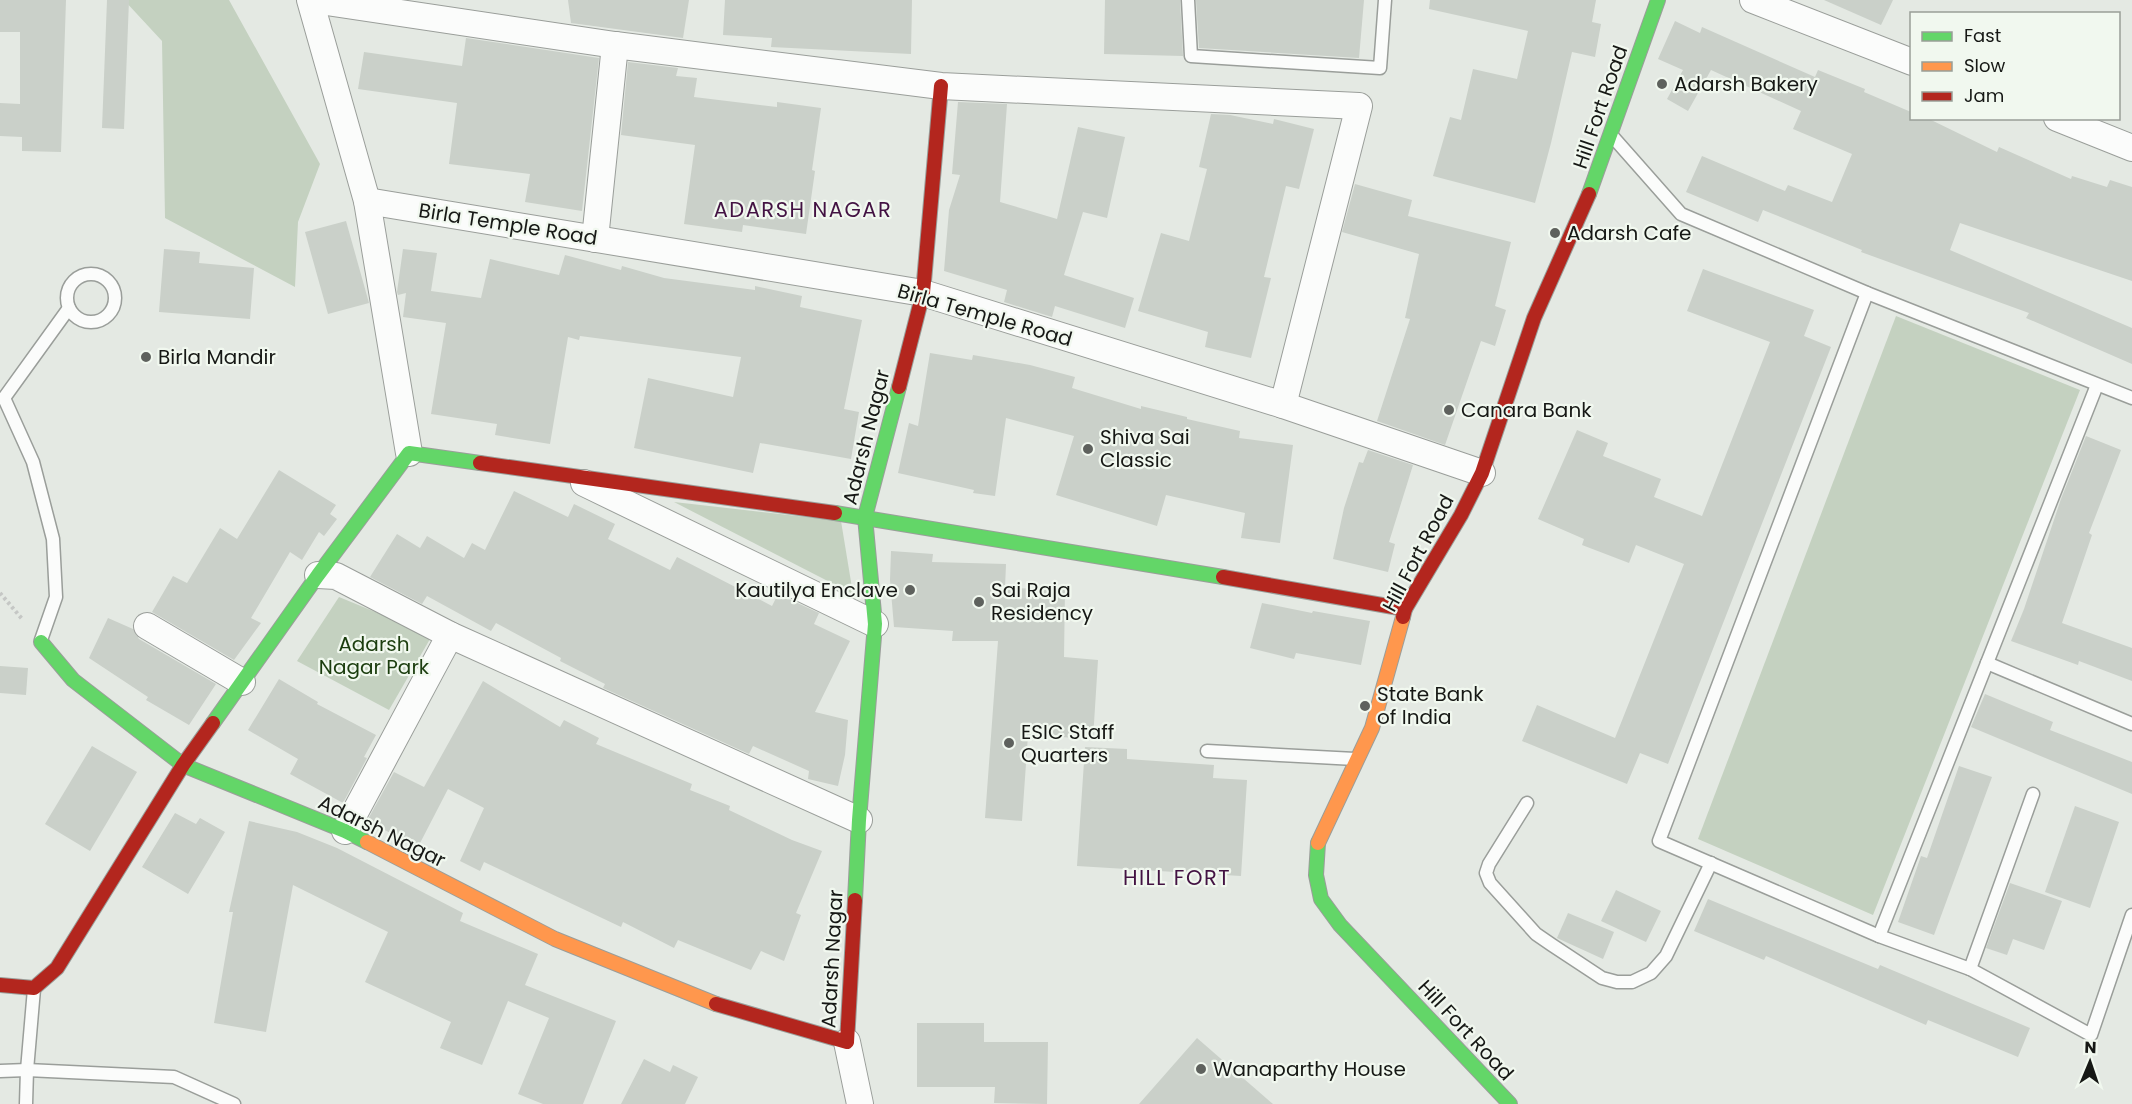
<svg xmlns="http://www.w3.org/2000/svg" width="2132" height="1104" font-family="Poppins,sans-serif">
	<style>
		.green { fill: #c4d1c0 }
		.building { fill: #cad0c9 }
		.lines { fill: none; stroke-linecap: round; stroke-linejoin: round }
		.lane-casing { stroke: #9a9e9a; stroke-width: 15 }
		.street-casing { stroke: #9a9e9a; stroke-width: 28 }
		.fast-casing { stroke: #9a9e9a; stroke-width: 16 }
		.slow-casing { stroke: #9a9e9a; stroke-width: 16 }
		.jam-casing { stroke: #9a9e9a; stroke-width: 16 }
		.path { stroke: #c5c7c5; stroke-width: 4; stroke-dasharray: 3 3; stroke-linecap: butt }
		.lane { stroke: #fbfcfb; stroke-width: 12 }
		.street { stroke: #fbfcfb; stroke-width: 26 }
		.fast { stroke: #63d668; stroke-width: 14 }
		.slow { stroke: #ff974d; stroke-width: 14 }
		.jam { stroke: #b3261e; stroke-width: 14 }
		.poi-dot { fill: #5e615d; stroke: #f1f8ef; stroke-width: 2 }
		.labels { text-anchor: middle; stroke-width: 4.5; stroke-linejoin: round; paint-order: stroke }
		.poi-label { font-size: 20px; fill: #161815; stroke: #f1f8ef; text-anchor: start }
		.street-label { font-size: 20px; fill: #161815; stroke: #f1f8ef }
		.park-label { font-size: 20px; fill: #1b3d0e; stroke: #f1f8ef }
		.neighbourhood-label { font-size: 21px; letter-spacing: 1.5px; fill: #431343; stroke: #f1f8ef }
	</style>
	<rect width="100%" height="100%" fill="#e4e9e3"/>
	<g class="green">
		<polygon points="124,0 229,0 320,164 298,222 295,287 165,218 162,41"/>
		<polygon points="1896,316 2080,390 1873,915 1698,839"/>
		<polygon points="674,502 841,521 853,594"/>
		<polygon points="339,597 407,625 430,639 389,710 297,661"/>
	</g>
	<g class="building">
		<polygon points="0,0 66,0 61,152 22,151 22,137 0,136 0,103 20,104 20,32 0,32"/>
		<polygon points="107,0 129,0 124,129 102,128"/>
		<polygon points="568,0 689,0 683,38 571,23"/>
		<polygon points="725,0 912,0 911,54 771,47 772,38 723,35"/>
		<polygon points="1105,0 1180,0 1183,56 1104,54"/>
		<polygon points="1196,0 1364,0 1359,58 1199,48"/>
		<polygon points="1430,0 1596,0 1592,22 1601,24 1595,57 1572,52 1551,143 1535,203 1433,176 1450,117 1461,120 1473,69 1517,79 1528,31 1429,9"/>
		<polygon points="1824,0 1893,0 1881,25"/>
		<polygon points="1675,21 1700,33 1702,27 1815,77 1818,70 1865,89 1864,92 1911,112 1911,118 1927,118 1997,152 1999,147 2071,179 2072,176 2107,187 2110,180 2132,187 2132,281 1960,223 1950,250 2132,328 2132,364 2026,318 2029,313 1861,252 1862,250 1763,210 1758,222 1686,192 1702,156 1785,191 1788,185 1832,202 1852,154 1793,129 1801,111 1711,70 1688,111 1667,99 1683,70 1658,59"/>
		<polygon points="466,38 599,58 582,211 525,202 530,174 449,164 457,103 358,89 364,52 462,66"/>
		<polygon points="628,62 678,68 676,76 697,78 694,97 777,107 777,102 821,108 812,170 815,171 806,234 743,225 742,232 684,224 695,145 621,135"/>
		<polygon points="958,102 1007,104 1000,202 1057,219 1078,127 1125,137 1107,218 1083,212 1064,275 1134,298 1125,328 1055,306 1052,317 1004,302 1007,290 944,271 949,210 960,175 952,174"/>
		<polygon points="1211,114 1230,115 1273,124 1274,119 1314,129 1299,189 1286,186 1264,277 1271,278 1251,358 1205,347 1208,332 1138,311 1161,233 1189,241 1207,169 1199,167"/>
		<polygon points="1355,184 1412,200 1408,216 1511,242 1495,306 1506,310 1495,346 1481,341 1445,445 1377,421 1410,319 1405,318 1419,254 1342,232"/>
		<polygon points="346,221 369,303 328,314 305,232"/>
		<polygon points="164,249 200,252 199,263 254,268 250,319 159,312"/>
		<polygon points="403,249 437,253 431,291 481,298 490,259 559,275 565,255 621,270 622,266 664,278 755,290 755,286 802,296 800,307 862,320 844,409 859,412 851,459 760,443 753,473 634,448 648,378 733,397 741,357 580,336 579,340 568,337 550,444 495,435 497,424 431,414 446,323 403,317 406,293 398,295 397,292"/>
		<polygon points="1703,269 1814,310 1804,336 1831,347 1668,764 1640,753 1627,784 1522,741 1537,705 1615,738 1684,564 1636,545 1629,563 1582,545 1584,539 1538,519 1577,430 1608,443 1603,456 1661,479 1654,497 1702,516 1770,342 1687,311"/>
		<polygon points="930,353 972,360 973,355 1030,365 1075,377 1072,388 1141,409 1141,406 1187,417 1187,419 1240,431 1239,438 1293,445 1280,543 1241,538 1245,513 1166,495 1157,526 1056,495 1074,436 1006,418 995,496 973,493 974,490 898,473 909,423 918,426"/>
		<polygon points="2086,436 2121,450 2089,533 2092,535 2062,623 2132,648 2132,681 2079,661 2078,665 2011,641 2024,609 2061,499"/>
		<polygon points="1368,450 1413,465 1389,542 1395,544 1388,572 1333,559 1344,508 1359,462 1363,463"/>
		<polygon points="279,470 336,505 330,514 337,519 324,536 319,532 302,560 290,552 251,618 261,623 234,660 152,612 173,576 187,583 220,528 237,539"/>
		<polygon points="514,491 568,517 574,504 615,524 608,539 670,570 677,557 772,606 778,594 819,613 814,624 850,641 815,712 848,720 845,755 838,786 808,779 809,771 753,746 749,754 603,688 605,684 560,661 561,658 496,623 491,631 427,596 422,604 370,577 397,534 420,548 427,536 464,558 472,543 485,550"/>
		<polygon points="891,551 933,554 932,562 1006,564 1005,588 1065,589 1064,657 1098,660 1093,739 1028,735 1022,821 985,818 998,641 952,641 953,631 894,627 890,580"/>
		<polygon points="1262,603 1312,613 1313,611 1370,621 1361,665 1296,653 1294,659 1250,648"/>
		<polygon points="108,618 133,629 139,639 216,684 189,725 146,700 148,697 89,658"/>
		<polygon points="0,666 28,668 26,695 0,693"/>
		<polygon points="279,679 318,702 317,704 376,735 364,757 367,758 343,803 290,774 298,759 248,730"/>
		<polygon points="483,681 560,727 564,720 599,738 596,744 692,784 690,790 730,806 729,810 792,840 822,851 796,913 801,915 784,961 761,951 751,970 678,940 674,948 623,922 621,927 484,862 480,871 460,861 484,808 448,789 418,847 367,821 394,772 424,787"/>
		<polygon points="1985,694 2053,722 2050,730 2132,762 2132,794 1971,727"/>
		<polygon points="92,746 137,772 90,851 45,824"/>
		<polygon points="1085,747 1127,749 1127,759 1214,765 1213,778 1247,780 1241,876 1077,866"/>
		<polygon points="1959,766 1992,777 1934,935 1898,922 1921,856 1927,858"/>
		<polygon points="2075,806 2119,822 2090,908 2045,892"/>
		<polygon points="175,813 196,824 200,818 225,832 188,894 142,867"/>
		<polygon points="249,821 297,832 337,848 463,913 460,921 538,954 525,985 616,1021 583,1104 543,1104 518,1094 549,1018 508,1001 482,1065 440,1048 451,1022 365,982 388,932 293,885 266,1032 214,1023 233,912 229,912"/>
		<polygon points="2010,883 2062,901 2044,950 2013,939 2007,955 1986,948"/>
		<polygon points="1616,890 1661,911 1646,942 1601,921"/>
		<polygon points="1708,899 1878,969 1880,965 2030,1028 2018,1057 1928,1020 1926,1025 1766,956 1764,960 1694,931"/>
		<polygon points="1568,913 1614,932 1603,959 1557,938"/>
		<polygon points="917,1023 984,1023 984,1042 1048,1042 1047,1104 994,1103 995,1087 917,1087"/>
		<polygon points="1197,1038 1273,1104 1139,1104"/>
		<polygon points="644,1059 670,1072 673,1065 698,1077 685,1104 621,1104"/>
	</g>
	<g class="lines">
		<defs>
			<g id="lane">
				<polyline points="1188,0 1191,56 1380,68 1385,0"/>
				<polyline points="1613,137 1681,214 1867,293 2132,398"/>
				<circle cx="91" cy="298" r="24"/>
				<polyline points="1867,293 1659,841 1879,936 1970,969 2091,1035 2132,915"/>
				<polyline points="41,640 56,597 53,539 33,462 4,398 69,308"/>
				<polyline points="1987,663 2132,724"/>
				<polyline points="1207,751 1355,759"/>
				<polyline points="1527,803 1489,864 1486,873 1490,883 1536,934 1552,945 1602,978 1617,982 1632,982 1651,973 1666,956 1711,863"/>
				<polyline points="1879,936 2097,385"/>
				<polyline points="1970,969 2033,794"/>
				<polyline points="0,1071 27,1070 174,1077 234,1104"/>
				<polyline points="26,1104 27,1070 34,989"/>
			</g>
			<g id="street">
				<polyline points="310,0 367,201 409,453"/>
				<polyline points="313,0 615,45 941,86 1359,106 1283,405"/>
				<polyline points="1753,0 1912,62"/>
				<polyline points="2057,118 2132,148"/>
				<polyline points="367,201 923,293 1283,405 1482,473"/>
				<polyline points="595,239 615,45"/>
				<polyline points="584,483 875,624"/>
				<polyline points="318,575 336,576 450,635 859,820"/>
				<polyline points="147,626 242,682"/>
				<polyline points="345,831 450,635"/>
				<polyline points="847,1042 860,1104"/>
			</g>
			<g id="fast">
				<polyline points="1589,194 1658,0"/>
				<polyline points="835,513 1223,577"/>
				<polyline points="41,642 73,680 183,765 345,831 367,842"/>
				<polyline points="213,723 318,575 409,453 480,463"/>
				<polyline points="1318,843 1316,875 1321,899 1340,925 1510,1104"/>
				<polyline points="855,900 859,820 875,624 865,517 899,387"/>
			</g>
			<g id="slow">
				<polyline points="367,842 555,939 716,1004"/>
				<polyline points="1318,843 1372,728 1403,617"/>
			</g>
			<g id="jam">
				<polyline points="899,387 923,293 941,86"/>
				<polyline points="480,463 835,513"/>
				<polyline points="1223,577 1405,609"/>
				<polyline points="1403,617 1405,609 1461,515 1482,473 1534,318 1589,194"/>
				<polyline points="0,985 34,988 57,968 183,765 213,723"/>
				<polyline points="716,1004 847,1042 855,900"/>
			</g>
		</defs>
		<use href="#lane" class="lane-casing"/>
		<use href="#street" class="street-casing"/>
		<use href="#fast" class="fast-casing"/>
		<use href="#slow" class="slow-casing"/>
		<use href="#jam" class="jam-casing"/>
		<polyline class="path" points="0,593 23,620"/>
		<use href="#lane" class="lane"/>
		<use href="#street" class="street"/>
		<use href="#fast" class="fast"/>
		<use href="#slow" class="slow"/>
		<use href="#jam" class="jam"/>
	</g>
	<g class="poi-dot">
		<circle cx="1662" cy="84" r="6"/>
		<circle cx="1555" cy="233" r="6"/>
		<circle cx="146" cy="357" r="6"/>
		<circle cx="1449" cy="410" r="6"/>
		<circle cx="1088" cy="449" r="6"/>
		<circle cx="910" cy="590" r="6"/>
		<circle cx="979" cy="602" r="6"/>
		<circle cx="1365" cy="706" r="6"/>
		<circle cx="1009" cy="743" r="6"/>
		<circle cx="1201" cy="1069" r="6"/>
	</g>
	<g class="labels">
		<g class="poi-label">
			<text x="1674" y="91">Adarsh Bakery</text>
			<text x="1567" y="240">Adarsh Cafe</text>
			<text x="158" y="364">Birla Mandir</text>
			<text x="1461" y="417">Canara Bank</text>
			<text x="1100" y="444">Shiva Sai<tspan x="1100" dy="23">Classic</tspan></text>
			<text x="898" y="597" text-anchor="end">Kautilya Enclave</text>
			<text x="991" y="597">Sai Raja<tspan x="991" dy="23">Residency</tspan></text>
			<text x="1377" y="701">State Bank<tspan x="1377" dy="23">of India</tspan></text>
			<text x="1021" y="739">ESIC Staff<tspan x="1021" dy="23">Quarters</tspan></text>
			<text x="1213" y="1076">Wanaparthy House</text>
		</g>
		<g class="street-label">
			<text transform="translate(1600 107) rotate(-71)" y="7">Hill Fort Road</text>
			<text transform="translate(508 224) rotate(9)" y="7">Birla Temple Road</text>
			<text transform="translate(985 315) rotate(16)" y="7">Birla Temple Road</text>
			<text transform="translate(866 437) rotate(-76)" y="7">Adarsh Nagar</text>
			<text transform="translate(1418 553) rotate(-62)" y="7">Hill Fort Road</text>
			<text transform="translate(382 831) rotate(26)" y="7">Adarsh Nagar</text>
			<text transform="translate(832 959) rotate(-87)" y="7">Adarsh Nagar</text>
			<text transform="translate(1466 1030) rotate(47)" y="7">Hill Fort Road</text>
		</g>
		<g class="park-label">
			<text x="374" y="651">Adarsh<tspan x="374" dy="23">Nagar Park</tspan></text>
		</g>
		<g class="neighbourhood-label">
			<text x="803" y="217">ADARSH NAGAR</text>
			<text x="1177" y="885">HILL FORT</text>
		</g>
	</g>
	<rect x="1910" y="12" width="210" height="108" fill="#f1f8ef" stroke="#999e98" stroke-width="1.5"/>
	<rect x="1922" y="32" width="30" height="9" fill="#63d668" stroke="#999e98" stroke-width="1.5"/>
	<text x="1964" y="42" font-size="18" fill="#161815">Fast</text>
	<rect x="1922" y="62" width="30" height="9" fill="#ff974d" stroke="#999e98" stroke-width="1.5"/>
	<text x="1964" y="72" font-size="18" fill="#161815">Slow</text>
	<rect x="1922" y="92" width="30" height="9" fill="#b3261e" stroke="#999e98" stroke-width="1.5"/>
	<text x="1964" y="102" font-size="18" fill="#161815">Jam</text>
	<g transform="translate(2090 1062) rotate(2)" stroke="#f1f8ef" stroke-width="4.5" paint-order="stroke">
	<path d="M0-4.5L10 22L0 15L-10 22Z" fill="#161815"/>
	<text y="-9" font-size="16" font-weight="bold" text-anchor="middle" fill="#161815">N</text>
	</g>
</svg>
